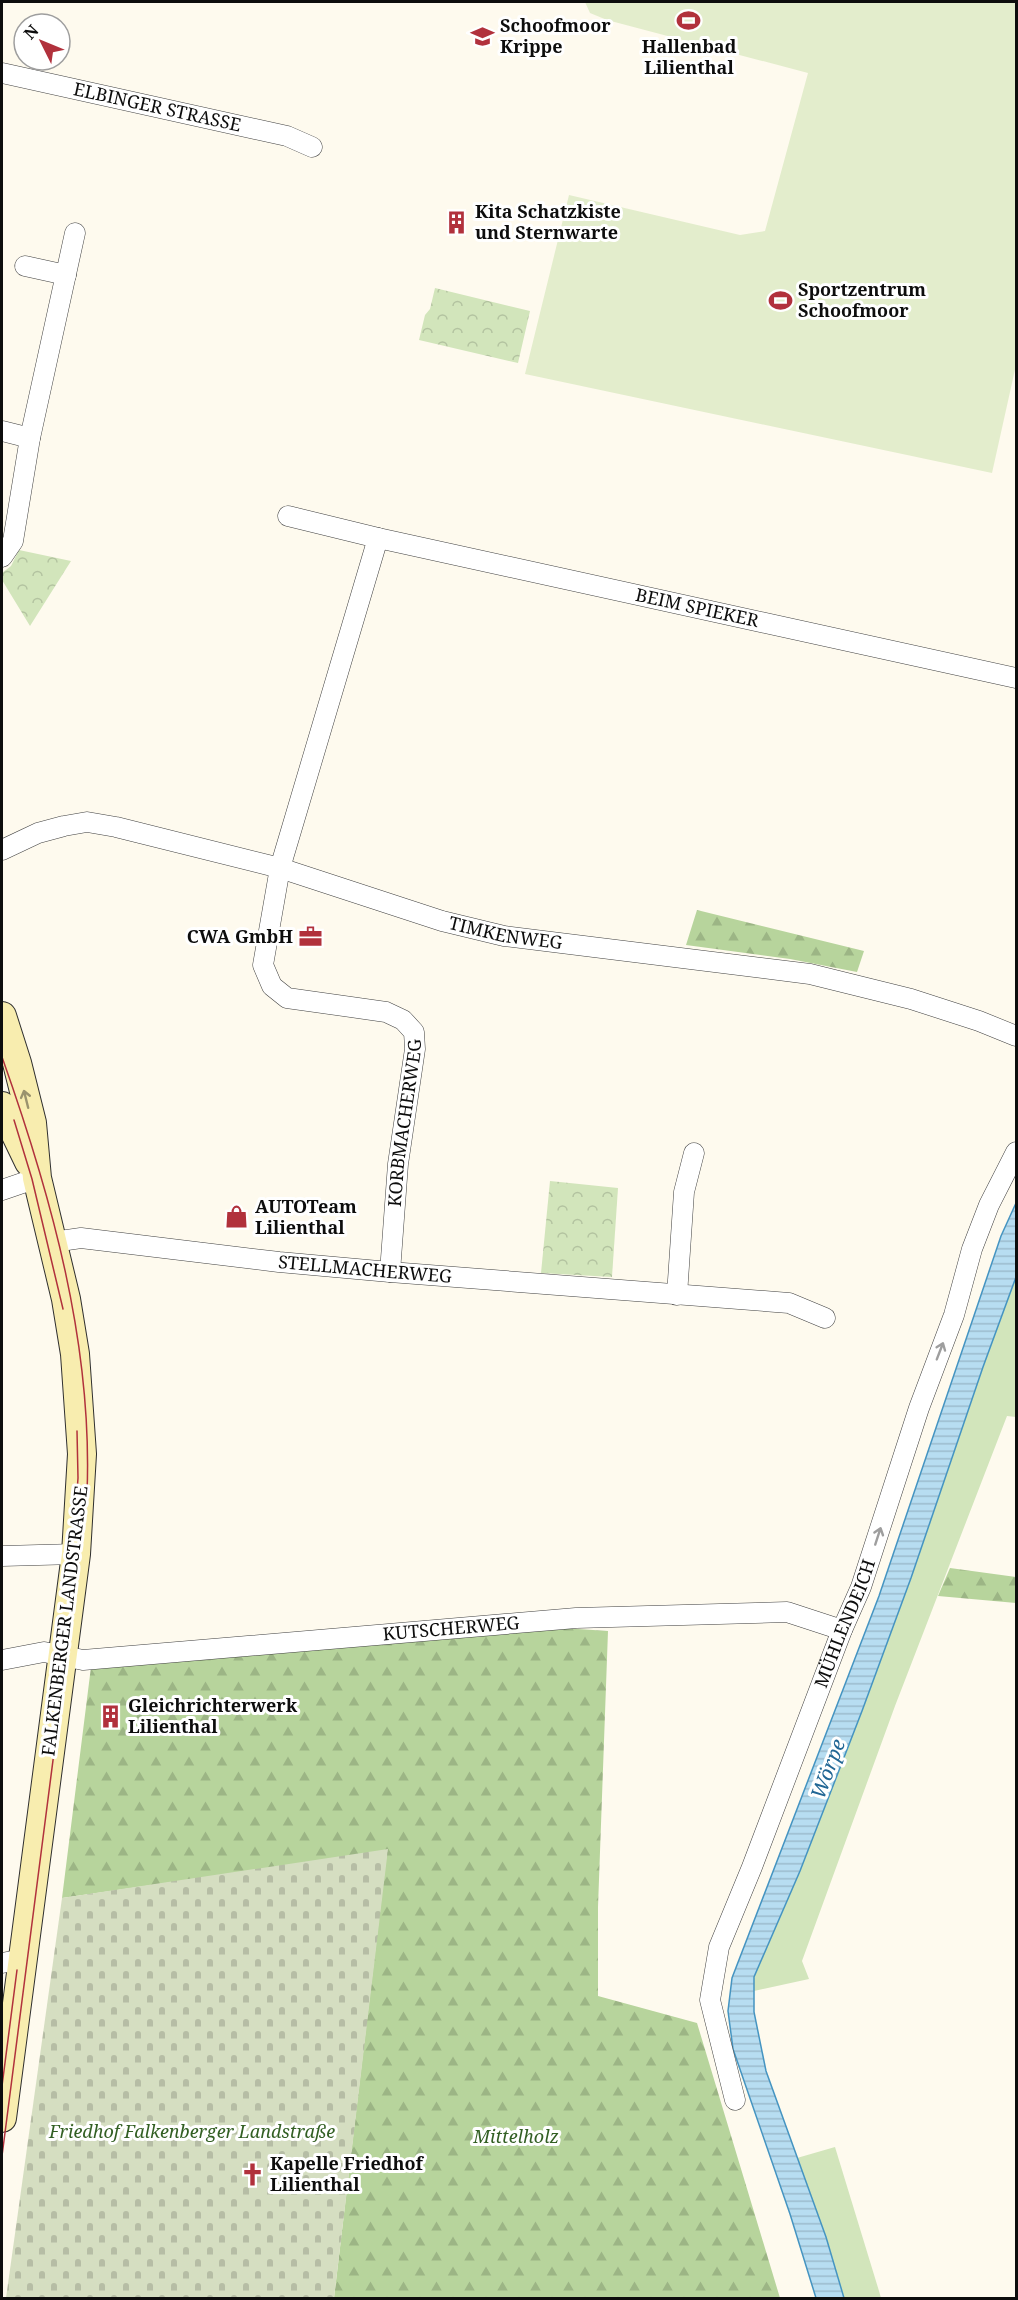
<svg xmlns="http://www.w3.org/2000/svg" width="1018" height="2300" font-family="'Noto Serif',serif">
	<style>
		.grass { fill: #d2e5bb }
		.forest { fill: url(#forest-firs) }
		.cemetery { fill: url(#cemetery-stones) }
		.park { fill: url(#park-crowns) }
		.pitch { fill: #e3edcc }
		.water { fill: url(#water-rules); stroke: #4594c1; stroke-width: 1.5 }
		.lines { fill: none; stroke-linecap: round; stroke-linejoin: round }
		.street-casing { stroke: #404040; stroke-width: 21 }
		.secondary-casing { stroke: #2f2f2f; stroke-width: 30 }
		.street { stroke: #fff; stroke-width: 20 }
		.secondary { stroke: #f8edaf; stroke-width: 28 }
		.tram { stroke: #b1313c; stroke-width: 1.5 }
		.oneway { stroke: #9a936e }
		.oneway2 { stroke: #9e9e9e }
		.labels { text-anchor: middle; stroke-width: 6; stroke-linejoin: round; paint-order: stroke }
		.poi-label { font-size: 18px; font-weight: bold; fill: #0d0d0d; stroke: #fff; text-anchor: start }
		.street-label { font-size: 18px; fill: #0d0d0d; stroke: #fff }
		.park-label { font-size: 18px; font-style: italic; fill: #325f23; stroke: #fff }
		.water-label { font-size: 20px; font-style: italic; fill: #216694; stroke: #fff }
	</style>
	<defs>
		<pattern id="forest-firs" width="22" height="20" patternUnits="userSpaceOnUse" patternTransform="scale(1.5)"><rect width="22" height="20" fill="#b7d49c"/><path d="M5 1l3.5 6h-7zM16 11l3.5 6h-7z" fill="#9cb585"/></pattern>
		<pattern id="cemetery-stones" width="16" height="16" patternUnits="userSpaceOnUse" patternTransform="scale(1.5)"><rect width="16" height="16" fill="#d5dec1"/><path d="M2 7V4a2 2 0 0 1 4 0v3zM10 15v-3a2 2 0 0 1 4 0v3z" fill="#b6bda5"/></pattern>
		<pattern id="park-crowns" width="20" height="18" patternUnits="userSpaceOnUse" patternTransform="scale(1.5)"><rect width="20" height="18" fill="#d2e5bb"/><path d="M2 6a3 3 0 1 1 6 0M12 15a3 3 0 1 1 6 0" fill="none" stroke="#b3c3a0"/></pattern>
		<pattern id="water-rules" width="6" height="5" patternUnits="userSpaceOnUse" patternTransform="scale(1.5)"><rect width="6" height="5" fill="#b7ddf1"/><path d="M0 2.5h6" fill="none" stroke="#9cbccd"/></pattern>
	</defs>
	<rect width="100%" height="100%" fill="#fefaee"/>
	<g class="grass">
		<polygon points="1016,1277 1016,1417 1007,1416 895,1706 802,1961 809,1979 754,1991 754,1977 800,1871 862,1711 911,1578 983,1367"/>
		<polygon points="835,2147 879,2291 881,2298 844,2298 826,2237 797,2158"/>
	</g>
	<g class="forest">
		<polygon points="697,910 864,951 857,972 790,959 686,945"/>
		<polygon points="950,1568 1016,1577 1016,1603 938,1596"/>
		<polygon points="563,1628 608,1631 598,1907 598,1996 697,2023 780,2298 334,2298 387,1851 62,1898 91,1667"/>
	</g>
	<polygon class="cemetery" points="388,1849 334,2298 6,2298 62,1898"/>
	<g class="park">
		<polygon points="435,288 530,311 518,363 419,340 425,315 430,309"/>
		<polygon points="19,550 71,561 30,626 2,580 2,573 11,566"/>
		<polygon points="550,1181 618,1188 612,1277 541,1273"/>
	</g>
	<polygon class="pitch" points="585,2 1016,2 1016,365 992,473 525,374 569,195 740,235 765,231 808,73 607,20 590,13"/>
	<polygon class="water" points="1016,1203 1016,1277 983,1367 911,1578 862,1711 800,1871 754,1977 754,2012 766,2071 826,2237 844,2298 816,2298 790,2214 733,2049 728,2011 732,1978 879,1596 1001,1236"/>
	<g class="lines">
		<defs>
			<g id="street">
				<path id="s1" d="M2,73L287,136L312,147"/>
				<polyline points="25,266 66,275"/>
				<polyline points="2,431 30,438"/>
				<polyline points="288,516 378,538"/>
				<polyline points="2,557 13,541 30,438 75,233"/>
				<path id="s2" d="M2,850L38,833L64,826L87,822L116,827L280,868L442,921L504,936L810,974L911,999L979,1021L1016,1036"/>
				<polyline points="2,1190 37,1178"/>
				<path id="s3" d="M53,1242L81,1238L279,1262L390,1272L789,1303L825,1318"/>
				<path id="s4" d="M390,1272L398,1164L415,1049L414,1032L403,1020L386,1012L287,998L272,986L263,965L280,868L378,538L1016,678"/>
				<polyline points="677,1295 684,1192 694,1153"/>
				<polyline points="2,1556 76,1554"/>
				<path id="s5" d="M2,1660L44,1652L83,1660L576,1618L787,1612L842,1630"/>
				<polyline points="2,1963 23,1959"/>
				<path id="s6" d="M735,2100L710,2000L719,1947L752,1867L842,1630L861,1587L919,1408L954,1315L972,1249L989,1205L1016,1152"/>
			</g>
			<g id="secondary">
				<polyline points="2,1016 17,1063 32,1123 37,1178 66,1299 75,1354 82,1454 76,1554 2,2118"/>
				<polyline points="2,1106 29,1162"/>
			</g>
		</defs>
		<use href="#street" class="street-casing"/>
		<use href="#secondary" class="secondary-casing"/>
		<use href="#street" class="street"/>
		<use href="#secondary" class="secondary"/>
		<g class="tram">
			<path d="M2,1057C51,1195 93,1344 87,1493C86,1509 83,1526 81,1543L2,2156"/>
			<polyline points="14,1120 32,1179 63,1309"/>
			<polyline points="74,1533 78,1478 77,1431"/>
			<polyline points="2,2086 17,1970"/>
		</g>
	</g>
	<defs><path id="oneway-shaft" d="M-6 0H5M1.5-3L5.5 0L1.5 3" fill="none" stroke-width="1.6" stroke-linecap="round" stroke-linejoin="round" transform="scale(1.5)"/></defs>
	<use class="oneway" href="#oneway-shaft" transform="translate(26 1099) rotate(-104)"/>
	<g class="oneway2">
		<use href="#oneway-shaft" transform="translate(940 1351) rotate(-69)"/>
		<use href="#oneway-shaft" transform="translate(878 1536) rotate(-72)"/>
	</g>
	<defs>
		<symbol id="stadium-bare" viewBox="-9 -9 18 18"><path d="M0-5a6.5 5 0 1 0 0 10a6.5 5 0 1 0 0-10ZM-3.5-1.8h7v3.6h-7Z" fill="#b1313c" stroke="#fff" stroke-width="2.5" paint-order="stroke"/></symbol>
		<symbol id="school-bare" viewBox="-9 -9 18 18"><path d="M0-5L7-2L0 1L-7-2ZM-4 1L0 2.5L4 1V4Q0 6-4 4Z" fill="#b1313c" stroke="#fff" stroke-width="2.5" paint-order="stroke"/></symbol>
		<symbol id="building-bare" viewBox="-9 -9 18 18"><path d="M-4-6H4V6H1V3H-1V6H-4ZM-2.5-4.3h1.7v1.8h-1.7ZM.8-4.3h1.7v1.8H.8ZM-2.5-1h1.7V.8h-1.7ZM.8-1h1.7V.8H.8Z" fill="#b1313c" stroke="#fff" stroke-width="2.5" paint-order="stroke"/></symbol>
		<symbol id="office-bare" viewBox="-9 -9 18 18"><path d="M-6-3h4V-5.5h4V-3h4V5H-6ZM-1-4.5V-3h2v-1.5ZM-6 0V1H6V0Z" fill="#b1313c" stroke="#fff" stroke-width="2.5" paint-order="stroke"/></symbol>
		<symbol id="shop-bare" viewBox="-9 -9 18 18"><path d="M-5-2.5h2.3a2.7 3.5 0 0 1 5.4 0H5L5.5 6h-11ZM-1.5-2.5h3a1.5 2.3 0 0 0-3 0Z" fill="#b1313c" stroke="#fff" stroke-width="2.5" paint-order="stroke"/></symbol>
		<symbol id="church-bare" viewBox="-9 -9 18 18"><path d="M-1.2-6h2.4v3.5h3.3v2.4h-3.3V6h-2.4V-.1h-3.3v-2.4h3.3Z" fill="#b1313c" stroke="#fff" stroke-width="2.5" paint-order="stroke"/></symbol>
	</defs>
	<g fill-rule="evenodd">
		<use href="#stadium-bare" x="672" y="4" width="33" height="33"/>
		<use href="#school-bare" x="466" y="20" width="33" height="33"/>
		<use href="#building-bare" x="440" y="206" width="33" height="33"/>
		<use href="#stadium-bare" x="764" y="284" width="33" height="33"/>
		<use href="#office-bare" x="294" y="920" width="33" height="33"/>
		<use href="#shop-bare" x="220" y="1200" width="33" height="33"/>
		<use href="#building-bare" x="94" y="1700" width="33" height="33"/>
		<use href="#church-bare" x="236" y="2158" width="33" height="33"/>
	</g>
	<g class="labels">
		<g class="poi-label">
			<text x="500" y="32">Schoofmoor<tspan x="500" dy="21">Krippe</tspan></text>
			<text x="689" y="53" text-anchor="middle">Hallenbad<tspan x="689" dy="21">Lilienthal</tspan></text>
			<text x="475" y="218">Kita Schatzkiste<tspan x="475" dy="21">und Sternwarte</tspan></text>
			<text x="798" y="296">Sportzentrum<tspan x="798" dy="21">Schoofmoor</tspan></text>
			<text x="293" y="943" text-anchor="end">CWA GmbH</text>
			<text x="255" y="1213">AUTOTeam<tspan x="255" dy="21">Lilienthal</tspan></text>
			<text x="128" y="1712">Gleichrichterwerk<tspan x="128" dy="21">Lilienthal</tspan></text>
			<text x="270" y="2170">Kapelle Friedhof<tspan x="270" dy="21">Lilienthal</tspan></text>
		</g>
		<g class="street-label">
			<text dy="6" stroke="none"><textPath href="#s1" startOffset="159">ELBINGER STRASSE</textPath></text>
			<text dy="6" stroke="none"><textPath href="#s4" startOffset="1188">BEIM SPIEKER</textPath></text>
			<text dy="6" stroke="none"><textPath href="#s2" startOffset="524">TIMKENWEG</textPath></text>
			<text dy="6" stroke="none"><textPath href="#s4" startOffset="150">KORBMACHERWEG</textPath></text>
			<text dy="6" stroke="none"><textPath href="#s3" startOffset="314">STELLMACHERWEG</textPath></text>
			<text transform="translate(65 1621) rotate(-83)" y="6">FALKENBERGER LANDSTRASSE</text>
			<text dy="6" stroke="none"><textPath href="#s6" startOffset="504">MÜHLENDEICH</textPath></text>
			<text dy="6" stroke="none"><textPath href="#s5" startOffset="452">KUTSCHERWEG</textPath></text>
		</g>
		<g class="park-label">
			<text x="192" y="2138">Friedhof Falkenberger Landstraße</text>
			<text x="516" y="2143">Mittelholz</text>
		</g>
		<g class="water-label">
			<text transform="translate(828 1769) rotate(-69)" y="7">Wörpe</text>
		</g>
	</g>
	<rect width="1018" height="2300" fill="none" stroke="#0d0d0d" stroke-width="6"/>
	<g transform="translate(42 42) rotate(313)"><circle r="28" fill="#ffffff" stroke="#9e9e9e" stroke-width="1.5"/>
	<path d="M0-4.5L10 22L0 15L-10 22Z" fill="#b1313c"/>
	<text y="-9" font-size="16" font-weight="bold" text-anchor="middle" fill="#0d0d0d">N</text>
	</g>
</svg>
